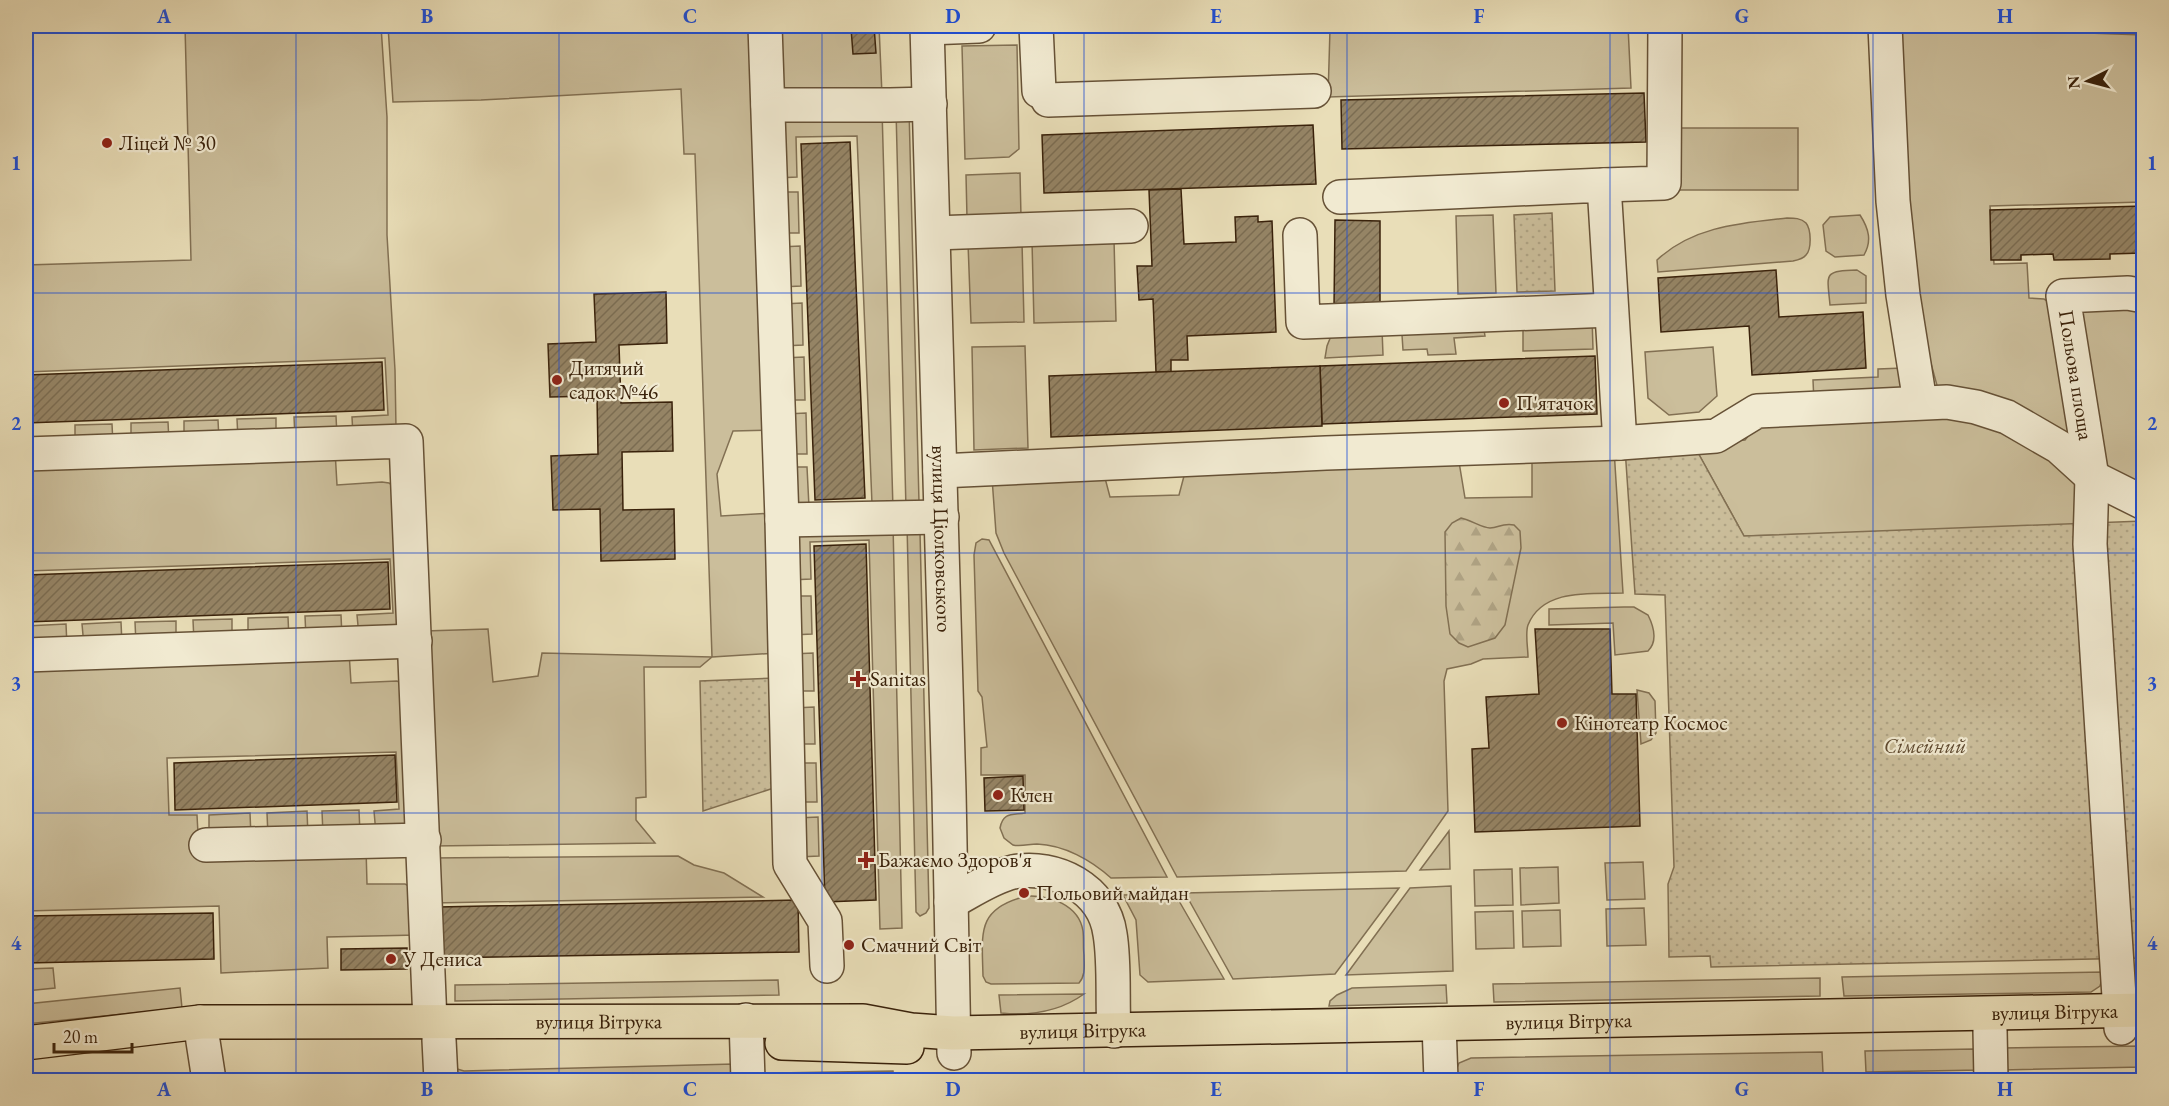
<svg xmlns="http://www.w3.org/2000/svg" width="2169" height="1106" font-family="'EB Garamond',serif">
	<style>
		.grass { fill: #cbbe9b; stroke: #827053; stroke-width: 1.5 }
		.forest { fill: url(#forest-firs); stroke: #827053; stroke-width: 1.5 }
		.park { fill: url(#park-dots); stroke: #827053; stroke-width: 1.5 }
		.building { fill: url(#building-hatch); stroke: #3a220b; stroke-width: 1.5 }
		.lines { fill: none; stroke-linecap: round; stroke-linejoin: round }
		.minor-casing { stroke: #665136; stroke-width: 36 }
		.major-casing { stroke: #3a220b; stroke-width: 36 }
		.minor { stroke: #f1ead1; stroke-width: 33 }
		.major { stroke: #e9deb8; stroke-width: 33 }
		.grid { fill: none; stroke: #1d4ed8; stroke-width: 1.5; stroke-opacity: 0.55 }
		.poi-dot { fill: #8f2418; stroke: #f1ead1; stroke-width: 2 }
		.labels { text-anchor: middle; stroke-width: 4.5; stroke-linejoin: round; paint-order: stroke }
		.poi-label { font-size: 21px; fill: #3a220b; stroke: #f1ead1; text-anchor: start }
		.street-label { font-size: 21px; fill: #3a220b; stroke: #f1ead1 }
		.park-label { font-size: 21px; font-style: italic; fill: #5e492f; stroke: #f1ead1 }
		.neatline { fill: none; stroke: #1d4ed8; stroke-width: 2 }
		.grid-label { font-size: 20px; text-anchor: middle; font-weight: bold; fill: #1d4ed8 }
	</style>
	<defs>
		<pattern id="forest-firs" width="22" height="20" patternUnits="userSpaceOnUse" patternTransform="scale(1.5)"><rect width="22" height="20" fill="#cbbe9b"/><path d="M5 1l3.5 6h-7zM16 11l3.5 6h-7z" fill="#afa384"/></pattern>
		<pattern id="park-dots" width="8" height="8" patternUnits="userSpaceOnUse" patternTransform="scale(1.5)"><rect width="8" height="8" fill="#cbbe9b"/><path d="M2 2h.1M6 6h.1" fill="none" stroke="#afa384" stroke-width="1.8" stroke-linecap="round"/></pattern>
		<pattern id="building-hatch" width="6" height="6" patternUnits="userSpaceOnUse" patternTransform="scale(1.5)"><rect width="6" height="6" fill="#958465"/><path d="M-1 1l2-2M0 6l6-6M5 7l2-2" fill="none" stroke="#7b6c51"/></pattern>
	</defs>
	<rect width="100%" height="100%" fill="#e9deb8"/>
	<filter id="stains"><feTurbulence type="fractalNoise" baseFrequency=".00333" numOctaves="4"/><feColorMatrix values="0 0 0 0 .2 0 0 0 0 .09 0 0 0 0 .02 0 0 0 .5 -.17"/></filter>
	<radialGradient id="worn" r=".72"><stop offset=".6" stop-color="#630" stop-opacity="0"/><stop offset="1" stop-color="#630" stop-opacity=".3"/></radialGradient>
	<g class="grass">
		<polygon points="185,26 381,26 387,117 387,235 395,370 396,428 353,436 352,417 388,415 385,358 26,372 26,265 191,260"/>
		<polygon points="388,26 758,26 773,430 733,431 717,474 721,516 774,513 778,653 712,657 700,667 644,667 646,797 636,798 636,820 655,843 432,846 425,631 488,629 493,682 538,676 542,653 712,657 695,154 684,154 681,89 481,100 393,102"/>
		<polygon points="772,26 879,26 882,95 781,95"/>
		<polygon points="1361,26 1628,26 1631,88 1328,97 1330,29"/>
		<polygon points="1893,26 2143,35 2143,202 1990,206 1994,264 2027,263 2029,298 2044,299 2054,305 2076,440 1938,389 1911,291"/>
		<polygon points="1017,45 1019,149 1009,157 965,159 962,46"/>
		<polygon points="882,109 893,510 790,513 788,467 807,467 809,507 872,504 857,136 796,137 797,177 777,178 774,112"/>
		<polygon points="909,109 919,502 906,509 896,110"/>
		<rect x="1675" y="128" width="123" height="62"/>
		<polygon points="1020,173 1021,217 967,218 966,175"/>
		<polygon points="778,192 798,192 799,233 779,233"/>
		<polygon points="1493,215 1496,293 1458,294 1456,216"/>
		<path d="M1860,215C1869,229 1872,241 1864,255L1835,257L1826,251L1823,225L1830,217Z"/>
		<path d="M1787,218C1794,218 1801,218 1806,223C1811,229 1812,249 1806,255C1803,259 1798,260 1793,261L1658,272L1657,260C1693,226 1742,223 1787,218Z"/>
		<polygon points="1114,239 1116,321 1034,323 1032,241"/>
		<polygon points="1022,242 1024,322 971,323 968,243"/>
		<polygon points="800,246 801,286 781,287 780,247"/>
		<path d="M1857,270L1866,276V303L1830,305C1827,273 1823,271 1857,270Z"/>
		<polygon points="802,303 803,345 783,346 782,304"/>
		<polygon points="2132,306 2143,309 2143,498 2103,465 2071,312"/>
		<polygon points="1592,317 1593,349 1523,351 1523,328"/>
		<polygon points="1483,324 1485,336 1454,338 1456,354 1428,355 1427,349 1403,350 1402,335 1405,328"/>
		<polygon points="1382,329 1383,355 1325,358 1327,346 1331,336"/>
		<polygon points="1025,346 1028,448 974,450 972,347"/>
		<polygon points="1713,347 1717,396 1699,412 1669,415 1648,398 1645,352"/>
		<polygon points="804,357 805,400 785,400 783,358"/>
		<polygon points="1903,368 1904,396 1814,403 1813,380 1878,377 1878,369"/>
		<polygon points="1967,411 2075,473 2080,526 1744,536 1697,451 1699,444 1745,440 1763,417"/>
		<polygon points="806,413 807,454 787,454 786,414"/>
		<polygon points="336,416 337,436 295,437 294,417"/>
		<polygon points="276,418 276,438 238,439 237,419"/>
		<polygon points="218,420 219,440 184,441 184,421"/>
		<polygon points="168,422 169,442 131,443 131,423"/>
		<polygon points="112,424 113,444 75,445 75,425"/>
		<path d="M1614,449L1623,593C1591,594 1543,588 1528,625C1525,633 1528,648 1528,657L1483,659L1471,664L1447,669L1444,681L1448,811L1406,871L1177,877L1004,553L996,533L992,478H1105L1110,497L1179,495L1184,476L1459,462L1465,498L1532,497V457Z"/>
		<polygon points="335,450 337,485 382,482 389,483 394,487 405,634 359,636 357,615 393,613 390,559 26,571 26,461"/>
		<polygon points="893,524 902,928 880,929 869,540 810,542 811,579 790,580 790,528"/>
		<polygon points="907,524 920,532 929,908 926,913 920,916 916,912"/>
		<path d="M982,539L989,540L1167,877L1111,878C1091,860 1064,845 1037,844C1029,844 1021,847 1013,845L1004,838L1000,828C1003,812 1012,815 1025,813V775H981V748L987,747L982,697L978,691L974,555L976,543Z"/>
		<polygon points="791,596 811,596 812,634 792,635"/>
		<path d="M1624,607H1634L1648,615C1654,627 1658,641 1648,651L1615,655L1613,623L1549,625V609Z"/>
		<polygon points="341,615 342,637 306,638 305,616"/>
		<polygon points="288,617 289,639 248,640 248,618"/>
		<polygon points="232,619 232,641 194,642 193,620"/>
		<polygon points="176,621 176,643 136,644 135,622"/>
		<polygon points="121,622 122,644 84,646 82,624"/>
		<polygon points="66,624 67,646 27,648 26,626"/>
		<polygon points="349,652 351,683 397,681 403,685 413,832 376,834 374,811 399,809 396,752 167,758 169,815 197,815 199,852 366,848 367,884 405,884 411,887 417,935 327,937 328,968 221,973 219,906 26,911 26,662"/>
		<polygon points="813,653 814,691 793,691 792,654"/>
		<polygon points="1637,690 1649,693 1655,701 1656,733 1651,740 1641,744"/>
		<polygon points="814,707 815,744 795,744 794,708"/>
		<polygon points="796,763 816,763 817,802 797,802"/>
		<polygon points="359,810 360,834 323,835 322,811"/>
		<polygon points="307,811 308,836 268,836 267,813"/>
		<polygon points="250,813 251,837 209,838 209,815"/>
		<polygon points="818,817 819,856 798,857 797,818"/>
		<polygon points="1449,831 1450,869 1420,870"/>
		<polygon points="678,856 694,865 724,873 763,897 433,903 432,858"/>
		<polygon points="1643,862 1645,899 1607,900 1605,863"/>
		<polygon points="1558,867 1559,903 1521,905 1520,868"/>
		<polygon points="1512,869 1513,905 1475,906 1474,870"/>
		<polygon points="1451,886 1453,971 1346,975 1410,888"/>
		<polygon points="1399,888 1335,974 1233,979 1185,893"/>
		<polygon points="1175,894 1224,979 1148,982 1140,975 1136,920 1123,895"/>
		<path d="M1027,896C1050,895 1079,905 1083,931C1084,939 1083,947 1084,955C1084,965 1086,975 1079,983L991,984L986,982L983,976C982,933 976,908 1027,896Z"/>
		<polygon points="1644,908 1646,945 1607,946 1606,909"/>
		<polygon points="1560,910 1561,946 1523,947 1522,911"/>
		<polygon points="1513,911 1514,948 1476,949 1475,912"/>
		<polygon points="53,968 55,988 26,991 26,969"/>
		<polygon points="2104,972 2100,986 2091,992 1844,996 1842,977"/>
		<polygon points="1820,978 1820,996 1494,1002 1493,984"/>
		<polygon points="778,980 779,995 455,1001 455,985"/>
		<polygon points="1446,985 1447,1003 1329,1006 1330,1001 1337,995 1352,988"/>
		<polygon points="180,988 182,1008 26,1024 26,1004"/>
		<path d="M1084,994C1059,1012 1031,1016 1001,1013L999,995Z"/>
		<polygon points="2143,1046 2143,1067 2002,1070 2002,1048"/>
		<polygon points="1974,1049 1981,1070 1866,1072 1865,1051"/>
		<polygon points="1822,1052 1823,1073 1546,1080 1452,1080 1459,1063 1471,1058"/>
		<polygon points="734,1064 740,1080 447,1080 447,1066 464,1071"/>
		<polygon points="893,1071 894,1077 902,1080 759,1080 767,1075 776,1073"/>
		<rect x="224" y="1073" width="209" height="7"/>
	</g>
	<path class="forest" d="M1461,518C1471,520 1482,528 1490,528C1499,528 1501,523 1514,525L1520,531L1521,548L1505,625L1495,638L1468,647L1459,643L1450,634L1446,606L1445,532L1452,523Z"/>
	<g class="park">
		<polygon points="1552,213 1555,291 1517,292 1514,215"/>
		<polygon points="1625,448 1697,451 1744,536 2143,521 2143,958 1711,967 1710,956 1669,957 1668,884 1674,867 1665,595 1635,594"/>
		<polygon points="777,678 780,786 703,811 700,681"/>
	</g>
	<g class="building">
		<polygon points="874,26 876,53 853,54 851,28"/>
		<polygon points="1644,93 1646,142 1342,149 1341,100"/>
		<polygon points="1313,125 1316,184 1044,193 1042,135"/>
		<polygon points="850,142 865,498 815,500 801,144"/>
		<polygon points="1181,189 1184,244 1236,242 1235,217 1258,216 1258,222 1272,221 1276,332 1187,336 1188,360 1171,360 1171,372 1156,372 1153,299 1139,300 1137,266 1152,266 1149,190"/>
		<polygon points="2144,206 2144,256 2143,253 2110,254 2110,259 2054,260 2053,254 2021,255 2021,260 1991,260 1990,210"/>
		<polygon points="1335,220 1380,221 1380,308 1334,308"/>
		<polygon points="1776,270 1779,317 1863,312 1866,368 1752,375 1749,326 1661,332 1658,278"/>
		<polygon points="666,292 667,343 619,345 621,403 672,402 673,451 622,452 623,510 674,509 675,559 601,561 600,509 553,510 551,456 598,454 597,396 550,397 548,344 596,342 594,294"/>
		<polygon points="1595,356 1597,414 1322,424 1320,366"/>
		<polygon points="382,362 384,410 26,423 26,375"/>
		<polygon points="1320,366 1322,426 1051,437 1049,376"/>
		<polygon points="866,544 876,900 825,902 814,546"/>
		<polygon points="388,562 390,609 26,622 26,575"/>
		<polygon points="1535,629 1610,629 1612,694 1636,694 1640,826 1475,832 1472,749 1489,748 1486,697 1539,694"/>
		<polygon points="395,755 397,802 175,810 174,763"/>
		<polygon points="1023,776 1024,810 985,811 984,778"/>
		<polygon points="798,900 799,952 439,958 438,907"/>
		<polygon points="213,913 214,959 26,963 26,916"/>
		<polygon points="407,948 407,969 341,970 341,949"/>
	</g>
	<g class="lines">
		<defs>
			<g id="minor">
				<polyline points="765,26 782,520 790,864 825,921 827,966"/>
				<path id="s1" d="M927,26L949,792L954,1053"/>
				<polyline points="1036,26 1039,91"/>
				<polyline points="1885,26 1893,201 1903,295 1920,402"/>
				<polyline points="927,28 979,26"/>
				<polyline points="1048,100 1314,91"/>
				<polyline points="768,105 890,105 930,104"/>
				<polyline points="1604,185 1664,183 1665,26"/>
				<polyline points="1340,197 1604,185 1620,443"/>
				<polyline points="934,233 1131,226"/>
				<polyline points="1300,235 1303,322 1611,310"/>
				<polyline points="26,454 406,441 430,1022"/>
				<polyline points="940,471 1326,453 1620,443 1716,436 1757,411 1947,402 1976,407 2007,417 2059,447 2092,477 2144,503"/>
				<polyline points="782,520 942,517"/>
				<polyline points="26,655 415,641"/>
				<polyline points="206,845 424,840"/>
				<path d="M951,902C970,892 992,877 1013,872C1056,864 1104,889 1110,934C1115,963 1112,1001 1114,1031"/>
				<polyline points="746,1020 748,1080"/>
				<polyline points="200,1022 209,1080"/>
				<polyline points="1439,1024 1441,1080"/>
				<polyline points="2121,1028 2090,544 2092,477 2063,296 2128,293 2144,296"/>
				<polyline points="1990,1030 1991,1080"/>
				<polyline points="439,1040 441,1080"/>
			</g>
			<g id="major">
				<path id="s2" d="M26,1043L200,1022L863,1021L911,1030L953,1033L2144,1010"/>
				<polyline points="782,1043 907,1047"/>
			</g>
		</defs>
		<use href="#minor" class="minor-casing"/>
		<use href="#major" class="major-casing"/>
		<use href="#minor" class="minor"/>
		<use href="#major" class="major"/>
	</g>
	<path class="grid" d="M296,26V1080M559,26V1080M822,26V1080M1084,26V1080M1347,26V1080M1610,26V1080M1873,26V1080M26,293H2144M26,553H2144M26,813H2144"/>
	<g class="poi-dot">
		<circle cx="107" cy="143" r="6"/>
		<circle cx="557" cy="380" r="6"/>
		<circle cx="1504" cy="403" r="6"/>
		<path d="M855 670h6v6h6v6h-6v6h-6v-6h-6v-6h6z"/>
		<circle cx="1562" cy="723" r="6"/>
		<circle cx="998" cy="795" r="6"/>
		<path d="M863 851h6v6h6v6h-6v6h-6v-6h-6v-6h6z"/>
		<circle cx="1024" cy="893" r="6"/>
		<circle cx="849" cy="945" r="6"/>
		<circle cx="391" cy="959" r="6"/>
	</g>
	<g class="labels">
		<g class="poi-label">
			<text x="119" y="150">Ліцей № 30</text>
			<text x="569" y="375">Дитячий<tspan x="569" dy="24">садок №46</tspan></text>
			<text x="1516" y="410">П'ятачок</text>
			<text x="870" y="686">Sanitas</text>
			<text x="1574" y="730">Кінотеатр Космос</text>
			<text x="1010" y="802">Клен</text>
			<text x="878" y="867">Бажаємо Здоров'я</text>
			<text x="1036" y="900">Польовий майдан</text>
			<text x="861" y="952">Смачний Світ</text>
			<text x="403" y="966">У Дениса</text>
		</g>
		<g class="street-label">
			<text transform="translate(2076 375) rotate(81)" y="7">Польова площа</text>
			<text dy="7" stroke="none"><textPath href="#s1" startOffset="513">вулиця Ціолковського</textPath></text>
			<text dy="7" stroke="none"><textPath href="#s2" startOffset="2031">вулиця Вітрука</textPath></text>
			<text dy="7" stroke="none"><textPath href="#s2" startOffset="574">вулиця Вітрука</textPath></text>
			<text dy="7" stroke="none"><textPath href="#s2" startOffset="1545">вулиця Вітрука</textPath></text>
			<text dy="7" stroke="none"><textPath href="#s2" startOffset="1059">вулиця Вітрука</textPath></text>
		</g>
		<g class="park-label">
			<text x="1925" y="753">Сімейний</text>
		</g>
	</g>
	<rect width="2169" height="1106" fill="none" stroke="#e9deb8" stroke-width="66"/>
	<g transform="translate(2088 81) rotate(264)" stroke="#f1ead1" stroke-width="4.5" paint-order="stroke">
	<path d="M0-4.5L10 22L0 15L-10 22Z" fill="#3a220b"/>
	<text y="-9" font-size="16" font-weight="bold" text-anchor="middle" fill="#3a220b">N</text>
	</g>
	<path d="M54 1043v9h78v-9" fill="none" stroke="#3a220b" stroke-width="3"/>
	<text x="63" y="1043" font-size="18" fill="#3a220b" stroke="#f1ead1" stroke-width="4.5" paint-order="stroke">20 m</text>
	<rect x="33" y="33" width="2103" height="1040" class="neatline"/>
	<g class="grid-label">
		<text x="164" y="23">A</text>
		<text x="427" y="23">B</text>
		<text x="690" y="23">C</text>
		<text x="953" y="23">D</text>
		<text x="1216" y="23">E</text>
		<text x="1479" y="23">F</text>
		<text x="1742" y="23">G</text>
		<text x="2005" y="23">H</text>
		<text x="16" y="170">1</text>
		<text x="2152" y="170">1</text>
		<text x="16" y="430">2</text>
		<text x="2152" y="430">2</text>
		<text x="16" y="690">3</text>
		<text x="2152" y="690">3</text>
		<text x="16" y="950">4</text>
		<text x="2152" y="950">4</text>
		<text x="164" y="1096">A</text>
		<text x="427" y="1096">B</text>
		<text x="690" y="1096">C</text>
		<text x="953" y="1096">D</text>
		<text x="1216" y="1096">E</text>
		<text x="1479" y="1096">F</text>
		<text x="1742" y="1096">G</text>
		<text x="2005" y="1096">H</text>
	</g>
	<rect width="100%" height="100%" filter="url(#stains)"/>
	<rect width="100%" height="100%" fill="url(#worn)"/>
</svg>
